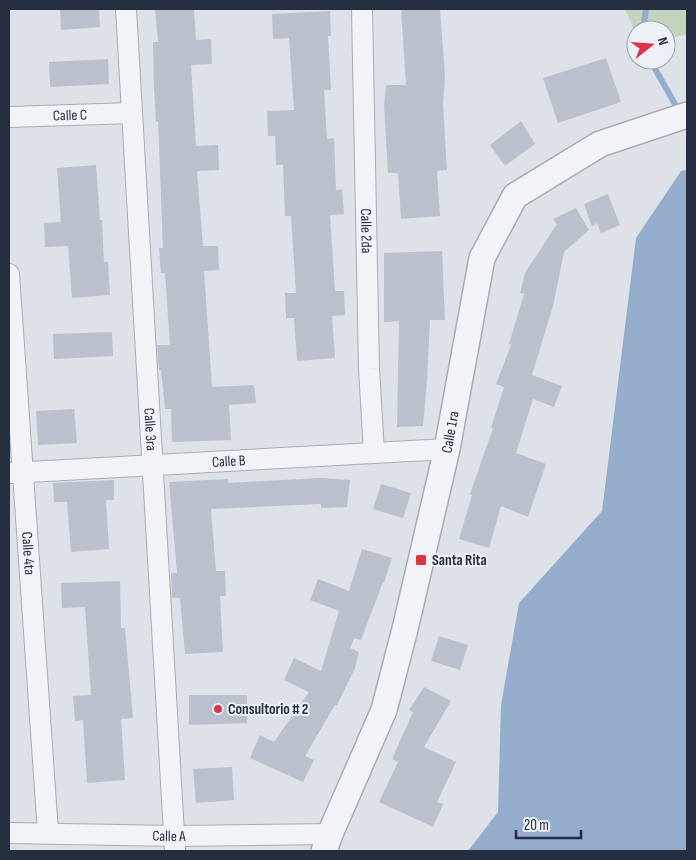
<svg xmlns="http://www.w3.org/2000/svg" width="696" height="860" font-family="'Sofia Sans Condensed',sans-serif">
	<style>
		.green { fill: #c2d4be }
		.water { fill: #94adcd }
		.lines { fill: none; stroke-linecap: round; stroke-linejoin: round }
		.stream { stroke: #94adcd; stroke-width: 6 }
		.building { fill: #bac0cc }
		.minor-casing { stroke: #a6acb7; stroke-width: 22 }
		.tertiary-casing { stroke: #a6acb7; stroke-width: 28 }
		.minor { stroke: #f1f3f7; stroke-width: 20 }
		.tertiary { stroke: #f1f3f7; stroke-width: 25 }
		.poi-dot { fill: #dd3346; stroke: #edf1f6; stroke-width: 2 }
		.labels { text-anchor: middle; stroke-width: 4; stroke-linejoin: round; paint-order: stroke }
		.street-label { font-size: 15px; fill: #252e41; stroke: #edf1f6 }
		.poi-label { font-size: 15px; font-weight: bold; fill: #252e41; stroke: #edf1f6; text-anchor: start }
	</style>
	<rect width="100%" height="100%" fill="#dde2e9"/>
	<polygon class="green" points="625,9 687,9 687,34 666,39 666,30 636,30 636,34"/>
	<polygon class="water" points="687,170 687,851 468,851 498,812 501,705 519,603 602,511 636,238 681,171"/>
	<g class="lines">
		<g class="stream">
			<polyline points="643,30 646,9"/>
			<polyline points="650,60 679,111"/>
		</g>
	</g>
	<g class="building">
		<polygon points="60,9 99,9 100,27 61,30"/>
		<polygon points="155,9 194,9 196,40 211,39 212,64 191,65 196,146 218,145 219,170 197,171 203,246 218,246 219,270 204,271 212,387 254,385 256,403 229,405 231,440 172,442 171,409 165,409 161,370 159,370 157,345 170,345 165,273 161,273 159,248 163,248 158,121 156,122 154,88 153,42 158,42"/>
		<polygon points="401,9 440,9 445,76 443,104 447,170 437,171 440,216 401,219 398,173 388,173 384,106 386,85 406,85"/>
		<polygon points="330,11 331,36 328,36 331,90 324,90 327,139 334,138 336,190 342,189 344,214 330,215 335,291 344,291 345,315 332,316 335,358 297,361 294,318 286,318 285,293 296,293 291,216 285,216 283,165 276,165 275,136 268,136 267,111 294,110 289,38 273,39 272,14"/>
		<polygon points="606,58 621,102 558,123 543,78"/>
		<polygon points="108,59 109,84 50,87 49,62"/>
		<polygon points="521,121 535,144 505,166 490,145"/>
		<polygon points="96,165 100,220 102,220 104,262 108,262 110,295 72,298 68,246 45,247 44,223 61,222 57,168"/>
		<polygon points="608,194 620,225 601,233 597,223 592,227 584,204"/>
		<polygon points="576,208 589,230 564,252 553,306 532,375 562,386 554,407 533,399 516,453 546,464 528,517 501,506 489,548 459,539 472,495 470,494 493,428 491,428 504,387 496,384 511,345 509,344 524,294 520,293 525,273 557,224 553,219"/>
		<polygon points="442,251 445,320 430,320 427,380 423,426 397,427 399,321 384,322 384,253"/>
		<polygon points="112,332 113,356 54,359 53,334"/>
		<polygon points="74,409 77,443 38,445 36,411"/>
		<polygon points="320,478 350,480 347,507 321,508 321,504 211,509 216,571 225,571 226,596 220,596 223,652 185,654 180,598 172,598 171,573 177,573 169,482 228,479 228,483"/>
		<polygon points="114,480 114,500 106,500 109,549 71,552 67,502 54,502 53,483"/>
		<polygon points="381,484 411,493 403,518 373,509"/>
		<polygon points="362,549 392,558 384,583 383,582 361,640 354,638 350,648 359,652 355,668 337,705 335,705 305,756 314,760 303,782 250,758 260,735 274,742 309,692 284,680 294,658 321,671 339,611 310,600 318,579 349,591"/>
		<polygon points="120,581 121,628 125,628 133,718 121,719 125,780 87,783 83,720 75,721 73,696 91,695 85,607 62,608 61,583"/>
		<polygon points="439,636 468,645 460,670 431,661"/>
		<polygon points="424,687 451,701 424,747 456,762 437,802 443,804 433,827 379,802 398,762 392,759 413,712 409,710"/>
		<polygon points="189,695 247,695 247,723 189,725"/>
		<polygon points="232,767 234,800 196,803 193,769"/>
	</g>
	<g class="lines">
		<defs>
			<g id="minor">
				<path id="s1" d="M126,9L175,851"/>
				<path id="s2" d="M362,9L369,369L374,453"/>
				<path id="s3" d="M9,117L132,113"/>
				<path id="s4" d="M9,274L48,832"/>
				<path id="s5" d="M10,473L447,449"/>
				<path id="s6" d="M9,833L174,836L330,834"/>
			</g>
			<g id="tertiary">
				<path id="s7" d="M324,851L330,834L384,710L405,629L447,449L482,258L515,196L600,144L687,115"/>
			</g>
		</defs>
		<use href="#minor" class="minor-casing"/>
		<use href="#tertiary" class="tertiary-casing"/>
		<use href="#minor" class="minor"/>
		<use href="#tertiary" class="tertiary"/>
	</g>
	<g class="poi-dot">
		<rect x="415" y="554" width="12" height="12" rx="2.5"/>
		<circle cx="218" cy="709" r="5"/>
	</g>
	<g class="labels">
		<g class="street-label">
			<text dy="5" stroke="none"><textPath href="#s3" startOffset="61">Calle C</textPath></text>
			<text dy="5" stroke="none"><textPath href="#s2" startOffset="222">Calle 2da</textPath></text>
			<text dy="5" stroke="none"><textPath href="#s1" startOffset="421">Calle 3ra</textPath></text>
			<text dy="5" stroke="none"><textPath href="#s7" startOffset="439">Calle 1ra</textPath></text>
			<text dy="5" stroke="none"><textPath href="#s5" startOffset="219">Calle B</textPath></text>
			<text dy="5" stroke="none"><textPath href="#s4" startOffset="280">Calle 4ta</textPath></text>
			<text dy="5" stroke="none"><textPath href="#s6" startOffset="160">Calle A</textPath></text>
		</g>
		<g class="poi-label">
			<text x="432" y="565">Santa Rita</text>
			<text x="228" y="714">Consultorio # 2</text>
		</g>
	</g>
	<rect width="696" height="860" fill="none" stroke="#252e41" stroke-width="20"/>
	<g transform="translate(651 45) rotate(73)"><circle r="24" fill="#edf1f6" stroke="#9da3ae"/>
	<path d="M0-4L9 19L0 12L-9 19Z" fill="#dd3346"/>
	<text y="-8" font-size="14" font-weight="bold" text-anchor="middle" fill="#252e41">N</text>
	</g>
	<path d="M516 830v8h65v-8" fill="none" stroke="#252e41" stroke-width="2.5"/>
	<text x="524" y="830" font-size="15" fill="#252e41" stroke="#edf1f6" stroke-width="4" paint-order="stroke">20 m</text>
</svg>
